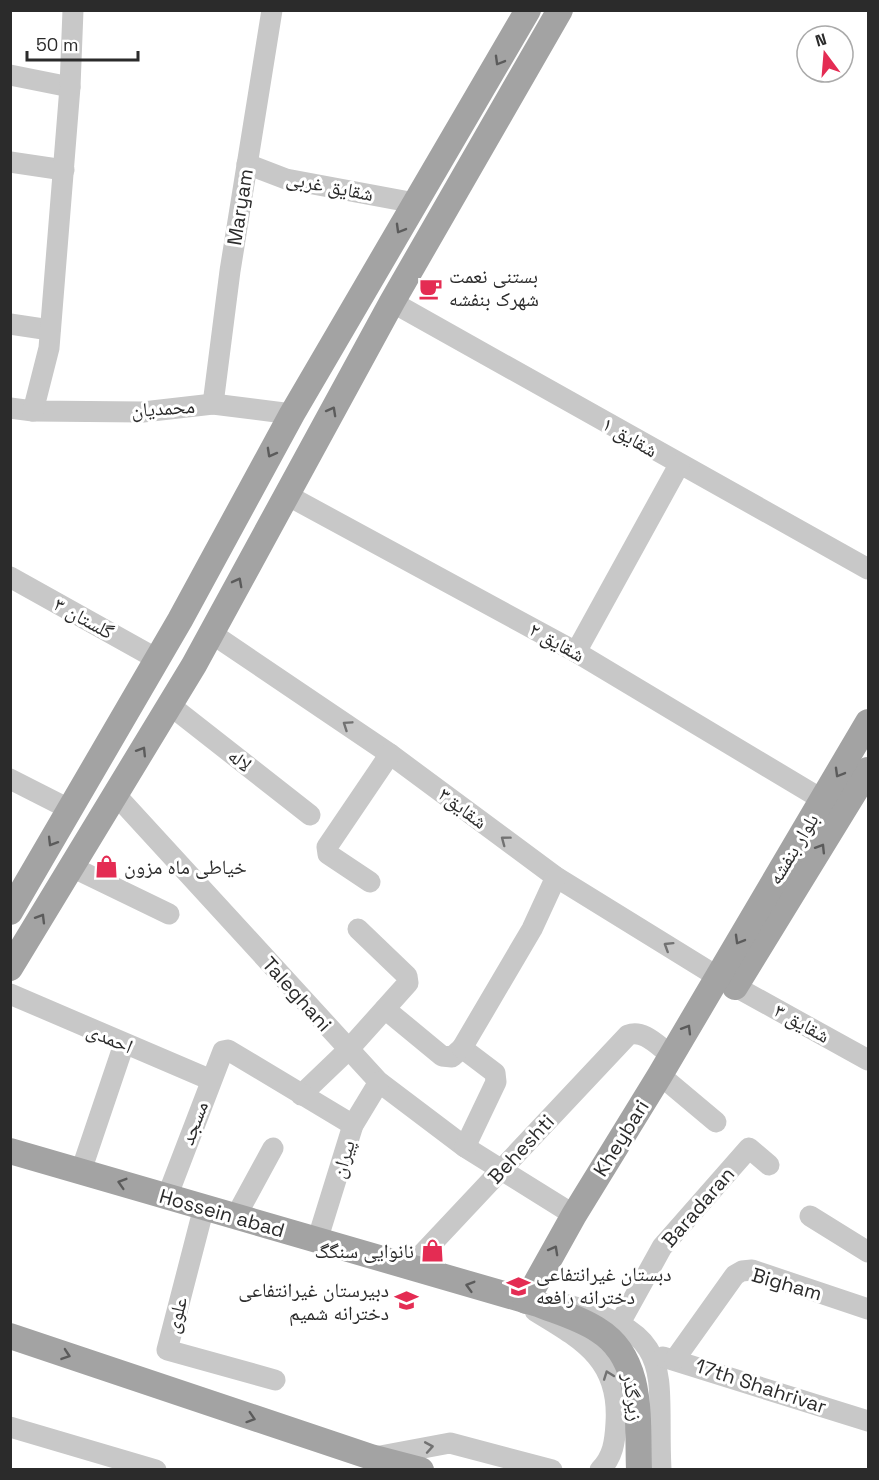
<svg xmlns="http://www.w3.org/2000/svg" width="879" height="1480" font-family="'Space Grotesk','Noto Naskh Arabic',sans-serif">
	<style>
		.lines { fill: none; stroke-linecap: round; stroke-linejoin: round }
		.minor { stroke: #c8c8c8; stroke-width: 21 }
		.major { stroke: #a3a3a3; stroke-width: 26 }
		.oneway { stroke: #5b5b5b }
		.oneway2 { stroke: #727272 }
		.labels { text-anchor: middle; stroke-width: 6; stroke-linejoin: round; paint-order: stroke }
		.street-label { font-size: 20px; fill: #2b2b2b; stroke: #fff }
		.poi-label { font-size: 20px; fill: #2b2b2b; stroke: #fff; text-anchor: start }
	</style>
	<rect width="100%" height="100%" fill="#fff"/>
	<g class="lines">
		<g class="minor">
			<polyline points="10,75 70,87"/>
			<polyline points="10,162 64,170"/>
			<polyline points="247,164 286,179 415,203"/>
			<polyline points="392,302 868,569"/>
			<polyline points="10,324 50,330"/>
			<polyline points="213,404 230,271 272,10"/>
			<polyline points="10,408 33,411 143,412 213,404 292,414"/>
			<polyline points="33,411 49,348 70,87 73,10"/>
			<polyline points="285,494 576,652 823,800"/>
			<polyline points="10,577 157,659"/>
			<polyline points="211,633 390,754 556,877 718,977 868,1060"/>
			<polyline points="576,652 679,465"/>
			<polyline points="171,706 310,815"/>
			<polyline points="10,779 71,810"/>
			<polyline points="115,794 379,1082 465,1147 574,1215"/>
			<polyline points="72,867 169,914"/>
			<polyline points="370,882 328,854 327,847 390,754"/>
			<polyline points="10,994 211,1080"/>
			<polyline points="385,1009 442,1056 452,1057 462,1048 495,1073 496,1082 465,1147"/>
			<polyline points="462,1048 532,929 556,877"/>
			<polyline points="660,1075 716,1122"/>
			<polyline points="301,1095 348,1050 408,983 407,976 358,929"/>
			<polyline points="81,1171 124,1044"/>
			<polyline points="167,1197 223,1051 228,1050 353,1125"/>
			<polyline points="204,1207 167,1350 275,1380"/>
			<polyline points="236,1216 273,1148"/>
			<polyline points="810,1216 868,1252"/>
			<polyline points="317,1241 353,1125 379,1082"/>
			<path d="M409,1268L628,1035C644,1029 658,1046 671,1055"/>
			<path d="M564,1304C680,1335 656,1370 661,1470"/>
			<path d="M535,1311C583,1340 620,1360 616,1423C615,1442 613,1457 600,1470"/>
			<polyline points="620,1323 662,1247 749,1148 769,1165"/>
			<polyline points="663,1357 868,1421"/>
			<polyline points="675,1359 735,1275 742,1271 752,1270 868,1309"/>
			<polyline points="10,1427 156,1470"/>
			<polyline points="375,1457 450,1443 552,1470"/>
		</g>
		<g class="major">
			<polyline points="10,912 180,620 292,414 528,10"/>
			<polyline points="10,968 194,665 392,302 560,10"/>
			<polyline points="735,987 868,770"/>
			<path d="M10,1151L538,1304C558,1312 580,1318 598,1330C645,1359 637,1421 639,1470"/>
			<polyline points="526,1301 574,1215 660,1075 868,722"/>
			<polyline points="10,1336 371,1457 421,1470"/>
		</g>
	</g>
	<defs><path id="oneway-chevron" d="M-2-3.5L2.5 0L-2 3.5" fill="none" stroke-width="1.6" stroke-linecap="round" stroke-linejoin="round" transform="scale(1.5)"/></defs>
	<g class="oneway">
		<use href="#oneway-chevron" transform="translate(499 61) rotate(120)"/>
		<use href="#oneway-chevron" transform="translate(400 229) rotate(120)"/>
		<use href="#oneway-chevron" transform="translate(332 411) rotate(-61)"/>
		<use href="#oneway-chevron" transform="translate(271 453) rotate(119)"/>
		<use href="#oneway-chevron" transform="translate(238 582) rotate(-62)"/>
		<use href="#oneway-chevron" transform="translate(142 751) rotate(-58)"/>
		<use href="#oneway-chevron" transform="translate(839 773) rotate(120)"/>
		<use href="#oneway-chevron" transform="translate(52 842) rotate(121)"/>
		<use href="#oneway-chevron" transform="translate(821 848) rotate(-58)"/>
		<use href="#oneway-chevron" transform="translate(41 918) rotate(-59)"/>
		<use href="#oneway-chevron" transform="translate(739 940) rotate(120)"/>
		<use href="#oneway-chevron" transform="translate(687 1029) rotate(-59)"/>
		<use href="#oneway-chevron" transform="translate(122 1183) rotate(-163)"/>
		<use href="#oneway-chevron" transform="translate(554 1250) rotate(-61)"/>
		<use href="#oneway-chevron" transform="translate(470 1286) rotate(-164)"/>
		<use href="#oneway-chevron" transform="translate(66 1355) rotate(19)"/>
		<use href="#oneway-chevron" transform="translate(251 1418) rotate(18)"/>
	</g>
	<g class="oneway2">
		<use href="#oneway-chevron" transform="translate(347 725) rotate(-146)"/>
		<use href="#oneway-chevron" transform="translate(505 840) rotate(-143)"/>
		<use href="#oneway-chevron" transform="translate(668 946) rotate(-148)"/>
		<use href="#oneway-chevron" transform="translate(608 1375) rotate(-110)"/>
		<use href="#oneway-chevron" transform="translate(429 1447) rotate(-10)"/>
	</g>
	<defs>
		<symbol id="cafe-bare" viewBox="-9 -9 18 18"><path d="M-5.5-4.5H6V0H3Q3 3.5 0 3.5H-2.5Q-5.5 3.5-5.5 0ZM3-3.2v2h1.7v-2ZM-6 4.5H4V6H-6Z" fill="#e42c53" stroke="#fff" stroke-width="2.5" paint-order="stroke"/></symbol>
		<symbol id="shop-bare" viewBox="-9 -9 18 18"><path d="M-5-2.5h2.3a2.7 3.5 0 0 1 5.4 0H5L5.5 6h-11ZM-1.5-2.5h3a1.5 2.3 0 0 0-3 0Z" fill="#e42c53" stroke="#fff" stroke-width="2.5" paint-order="stroke"/></symbol>
		<symbol id="school-bare" viewBox="-9 -9 18 18"><path d="M0-5L7-2L0 1L-7-2ZM-4 1L0 2.5L4 1V4Q0 6-4 4Z" fill="#e42c53" stroke="#fff" stroke-width="2.5" paint-order="stroke"/></symbol>
	</defs>
	<g fill-rule="evenodd">
		<use href="#cafe-bare" x="414" y="272" width="33" height="33"/>
		<use href="#shop-bare" x="90" y="850" width="33" height="33"/>
		<use href="#shop-bare" x="416" y="1234" width="33" height="33"/>
		<use href="#school-bare" x="502" y="1270" width="33" height="33"/>
		<use href="#school-bare" x="390" y="1284" width="33" height="33"/>
	</g>
	<g class="labels">
		<g class="street-label">
			<text transform="translate(330 186) rotate(11)" y="7">شقایق غربی</text>
			<text transform="translate(240 207) rotate(-81)" y="7">Maryam</text>
			<text transform="translate(163 408) rotate(-4)" y="7">محمدیان</text>
			<text transform="translate(630 437) rotate(30)" y="7">شقایق ۱</text>
			<text transform="translate(84 618) rotate(29)" y="7">گلستان ۳</text>
			<text transform="translate(557 642) rotate(29)" y="7">شقایق ۲</text>
			<text transform="translate(240 760) rotate(38)" y="7">لاله</text>
			<text transform="translate(463 808) rotate(37)" y="7">شقایق۳</text>
			<text transform="translate(793 849) rotate(-59)" y="7">بلوار بنفشه</text>
			<text transform="translate(297 994) rotate(48)" y="7">Taleghani</text>
			<text transform="translate(802 1023) rotate(29)" y="7">شقایق ۳</text>
			<text transform="translate(110 1038) rotate(23)" y="7">احمدی</text>
			<text transform="translate(194 1123) rotate(-69)" y="7">مسجد</text>
			<text transform="translate(621 1138) rotate(-58)" y="7">Kheybari</text>
			<text transform="translate(521 1149) rotate(-47)" y="7">Beheshti</text>
			<text transform="translate(343 1159) rotate(-73)" y="7">پیران</text>
			<text transform="translate(698 1207) rotate(-49)" y="7">Baradaran</text>
			<text transform="translate(222 1213) rotate(16)" y="7">Hossein abad</text>
			<text transform="translate(787 1284) rotate(16)" y="7">Bigham</text>
			<text transform="translate(176 1315) rotate(-75)" y="7">علوی</text>
			<text transform="translate(761 1386) rotate(18)" y="7">17th Shahrivar</text>
			<text transform="translate(633 1397) rotate(82)" y="7">زیرگذر</text>
		</g>
		<g class="poi-label">
			<text x="449" y="283">بستنی نعمت<tspan x="449" dy="23">شهرک بنفشه</tspan></text>
			<text x="124" y="874">خیاطی ماه مزون</text>
			<text x="414" y="1258" text-anchor="end">نانوایی سنگگ</text>
			<text x="536" y="1281">دبستان غیرانتفاعی<tspan x="536" dy="23">دخترانه رافعه</tspan></text>
			<text x="389" y="1297" text-anchor="end">دبیرستان غیرانتفاعی<tspan x="389" dy="23">دخترانه شمیم</tspan></text>
		</g>
	</g>
	<rect width="879" height="1480" fill="none" stroke="#2b2b2b" stroke-width="24"/>
	<g transform="translate(825 54) rotate(344)"><circle r="28" fill="#ffffff" stroke="#aaaaaa" stroke-width="1.5"/>
	<path d="M0-4.5L10 22L0 15L-10 22Z" fill="#e42c53"/>
	<text y="-9" font-size="16" font-weight="bold" text-anchor="middle" fill="#2b2b2b">N</text>
	</g>
	<path d="M27 51v9h111v-9" fill="none" stroke="#2b2b2b" stroke-width="3"/>
	<text x="36" y="51" font-size="18" fill="#2b2b2b" stroke="#ffffff" stroke-width="4.5" paint-order="stroke">50 m</text>
</svg>
